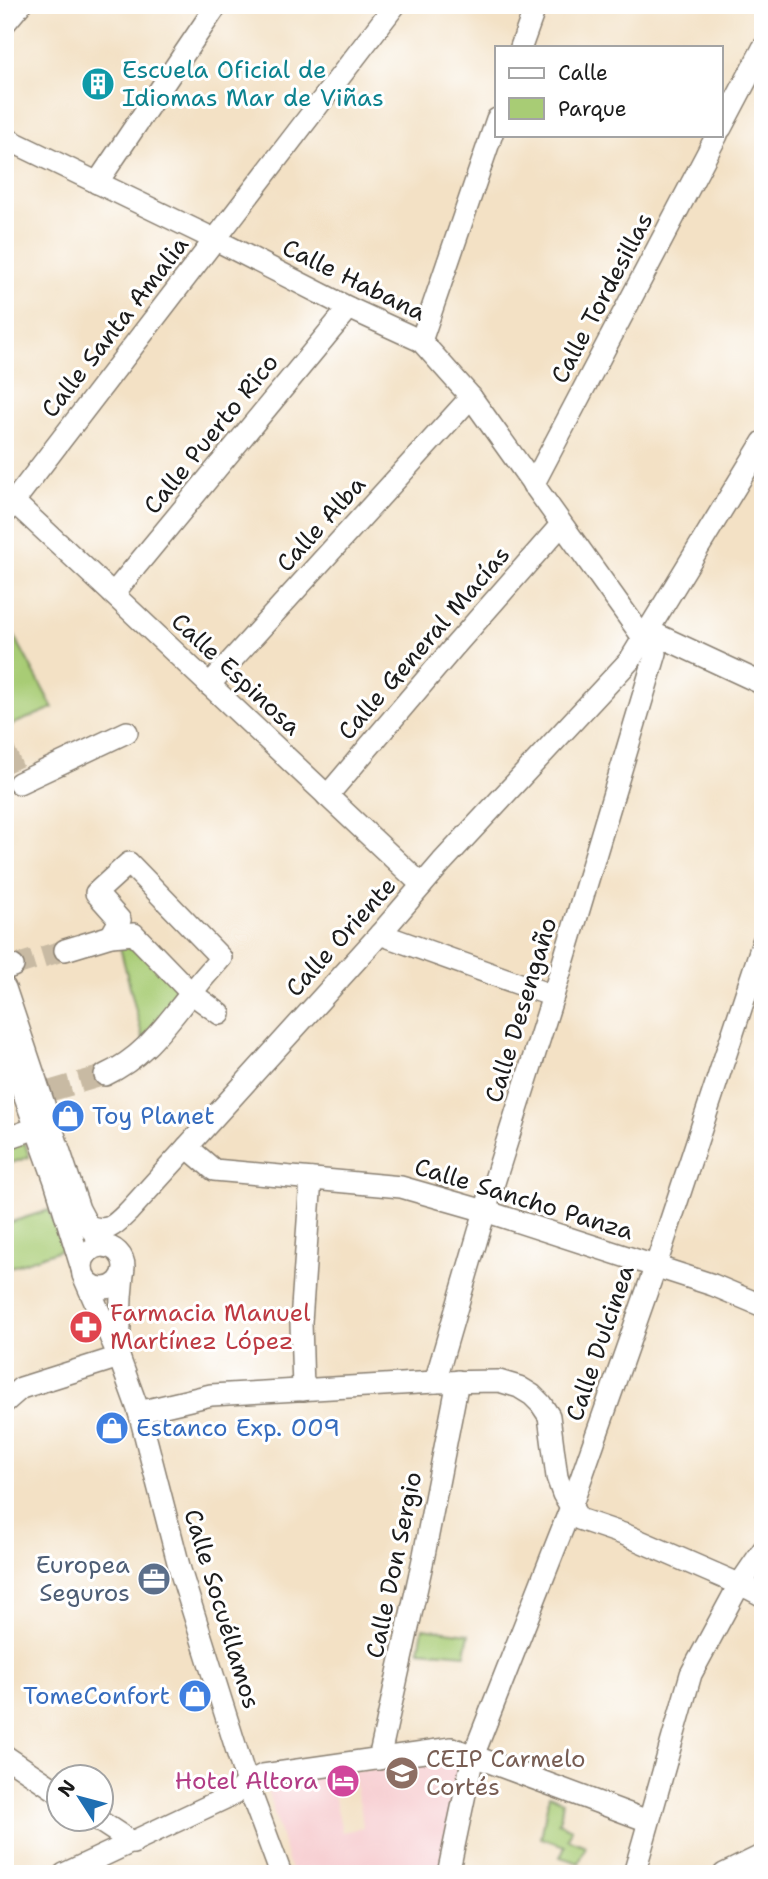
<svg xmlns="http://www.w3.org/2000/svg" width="768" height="1879" font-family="'Shantell Sans',sans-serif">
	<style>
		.built { fill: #f7cfd2 }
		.green { fill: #a8cc75; stroke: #627448; stroke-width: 2 }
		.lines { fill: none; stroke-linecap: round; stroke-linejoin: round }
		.minor-tunnel { stroke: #c8baa3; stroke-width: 21; stroke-dasharray: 21 10; stroke-linecap: butt }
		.minor-casing { stroke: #887e70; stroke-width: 24 }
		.minor { stroke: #fff; stroke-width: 21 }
		.labels { text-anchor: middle; stroke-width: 6; stroke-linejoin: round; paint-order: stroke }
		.culture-label { font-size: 24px; fill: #0d838f; stroke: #fff; text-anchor: start }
		.street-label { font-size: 24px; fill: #1c1c1c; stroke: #fff }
		.shop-label { font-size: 24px; fill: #366cbe; stroke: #fff; text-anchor: start }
		.health-label { font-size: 24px; fill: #be3a42; stroke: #fff; text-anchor: start }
		.service-label { font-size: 24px; fill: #4e5e75; stroke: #fff; text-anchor: end }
		.education-label { font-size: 24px; fill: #785e54; stroke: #fff; text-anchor: start }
		.hotel-label { font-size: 24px; fill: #b23c85; stroke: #fff; text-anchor: end }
	</style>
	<rect width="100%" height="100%" fill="#fff"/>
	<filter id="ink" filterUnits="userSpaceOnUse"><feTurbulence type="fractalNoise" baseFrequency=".0143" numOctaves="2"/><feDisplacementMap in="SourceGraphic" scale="14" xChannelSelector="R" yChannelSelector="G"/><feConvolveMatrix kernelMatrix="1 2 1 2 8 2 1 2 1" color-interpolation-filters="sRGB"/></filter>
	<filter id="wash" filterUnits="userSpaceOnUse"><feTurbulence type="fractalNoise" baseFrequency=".00686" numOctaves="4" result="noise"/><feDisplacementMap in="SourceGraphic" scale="28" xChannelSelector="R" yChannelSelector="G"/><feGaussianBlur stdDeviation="1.57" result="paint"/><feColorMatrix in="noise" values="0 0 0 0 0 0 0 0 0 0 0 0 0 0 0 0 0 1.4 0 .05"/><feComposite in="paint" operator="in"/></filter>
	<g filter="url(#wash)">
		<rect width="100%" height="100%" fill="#f3e1c5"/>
		<polygon class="built" points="448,1758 461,1763 439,1874 292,1874 266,1785 330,1775 342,1832 363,1828 361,1810 352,1772"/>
		<g class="green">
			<polygon points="5,618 53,708 9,726 5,714"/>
			<path d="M120,947C141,946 160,971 175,984L176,997L143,1039Z"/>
			<polygon points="25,1143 29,1157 5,1165 5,1150"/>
			<polygon points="49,1210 63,1249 5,1269 5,1224"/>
			<polygon points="423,1628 469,1634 465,1654 419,1650"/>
			<polygon points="549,1795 563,1801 561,1815 558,1823 572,1829 568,1839 586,1846 579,1863 560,1857 565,1846 541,1838"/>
		</g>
	</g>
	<g filter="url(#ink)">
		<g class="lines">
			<g class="minor-tunnel">
				<polyline points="5,751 19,783"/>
				<polyline points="13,966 65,950"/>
				<polyline points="50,1091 105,1075"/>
			</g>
			<defs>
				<g id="minor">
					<polyline points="5,23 20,5"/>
					<polyline points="521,47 536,5"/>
					<polyline points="721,128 763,48"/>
					<polyline points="5,138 216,240 349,308 421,341 471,397 644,639 656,653 553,996 485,1211 435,1382"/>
					<polyline points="97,183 217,5"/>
					<polyline points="421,341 497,119"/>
					<polyline points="533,485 717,135"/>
					<polyline points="14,502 113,594 422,885"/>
					<polyline points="5,513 395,5"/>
					<polyline points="113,594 349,308"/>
					<polyline points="649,631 763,684"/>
					<polyline points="209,685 471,397"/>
					<polyline points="19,783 127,732"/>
					<polyline points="327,796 453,648 561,525"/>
					<polyline points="380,934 553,996"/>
					<polyline points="65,950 111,936 134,934 191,993 220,1014"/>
					<polyline points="5,969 13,966"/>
					<polyline points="5,988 79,1209 88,1226 107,1247"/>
					<polyline points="5,1042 55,1181 82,1269"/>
					<path d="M105,1075C144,1057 163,1028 189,996C199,983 210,970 221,958L129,863L96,893L120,920L111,936"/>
					<polyline points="5,1139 36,1128"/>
					<polyline points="187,1147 214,1170 401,1187 485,1211 713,1285 763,1306"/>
					<path d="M88,1226C108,1233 114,1226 129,1211L380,934L442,862L630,660L763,442"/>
					<circle cx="103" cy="1267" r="21"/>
					<polyline points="83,1275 119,1357 139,1412 180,1570 247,1783 281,1874"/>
					<polyline points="119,1352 121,1297 123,1274"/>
					<polyline points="303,1390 301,1322 311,1179"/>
					<polyline points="5,1402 21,1388 119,1357"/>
					<polyline points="139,1412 211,1395 435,1382 499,1381 519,1387 532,1395 541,1404 549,1416 557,1477 563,1494 579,1519 626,1535 750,1589 763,1596"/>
					<polyline points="5,1756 60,1793"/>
					<polyline points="379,1759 424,1555 458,1381"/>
					<polyline points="98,1820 133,1843"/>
					<polyline points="64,1874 234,1794 247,1783 263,1775 452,1748 648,1821"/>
					<polyline points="448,1874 473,1756 571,1507 655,1268 763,942"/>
					<polyline points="634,1874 691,1674 739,1585 763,1550"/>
					<polyline points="724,1874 763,1855"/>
				</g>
			</defs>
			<use href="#minor" class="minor-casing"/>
			<use href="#minor" class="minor"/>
		</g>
	</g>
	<defs>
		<symbol id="building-disc" viewBox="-11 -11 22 22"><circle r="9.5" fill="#0f9aa8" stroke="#fff"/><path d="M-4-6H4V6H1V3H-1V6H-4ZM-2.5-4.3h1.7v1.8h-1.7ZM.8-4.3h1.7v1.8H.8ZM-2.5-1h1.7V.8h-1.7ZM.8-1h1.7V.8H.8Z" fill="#fff"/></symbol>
		<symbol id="shop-disc" viewBox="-11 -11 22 22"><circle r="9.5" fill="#3f7fe0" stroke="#fff"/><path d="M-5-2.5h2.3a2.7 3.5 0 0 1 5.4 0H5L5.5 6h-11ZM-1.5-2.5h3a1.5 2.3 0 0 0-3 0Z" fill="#fff"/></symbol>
		<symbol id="pharmacy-disc" viewBox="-11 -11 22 22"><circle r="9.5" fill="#e0444e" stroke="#fff"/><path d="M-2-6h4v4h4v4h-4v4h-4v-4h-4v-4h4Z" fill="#fff"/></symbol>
		<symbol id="office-disc" viewBox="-11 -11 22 22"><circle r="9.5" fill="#5c6f8a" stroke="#fff"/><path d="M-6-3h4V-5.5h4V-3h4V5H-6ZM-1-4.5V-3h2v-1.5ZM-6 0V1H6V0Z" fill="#fff"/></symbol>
		<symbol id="school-disc" viewBox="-11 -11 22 22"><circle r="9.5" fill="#8d6e63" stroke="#fff"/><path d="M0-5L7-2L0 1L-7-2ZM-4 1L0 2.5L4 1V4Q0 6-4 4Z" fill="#fff"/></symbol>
		<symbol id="hotel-disc" viewBox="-11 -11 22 22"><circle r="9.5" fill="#d1479c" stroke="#fff"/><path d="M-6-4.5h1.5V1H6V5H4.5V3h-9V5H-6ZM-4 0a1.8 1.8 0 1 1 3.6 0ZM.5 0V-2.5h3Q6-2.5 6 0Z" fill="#fff"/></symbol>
	</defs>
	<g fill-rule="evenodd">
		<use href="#building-disc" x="79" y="65" width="38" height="38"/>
		<use href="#shop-disc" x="49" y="1097" width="38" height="38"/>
		<use href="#pharmacy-disc" x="67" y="1308" width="38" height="38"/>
		<use href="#shop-disc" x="93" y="1409" width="38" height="38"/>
		<use href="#office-disc" x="135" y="1560" width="38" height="38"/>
		<use href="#shop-disc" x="176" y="1677" width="38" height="38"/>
		<use href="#school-disc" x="383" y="1754" width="38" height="38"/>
		<use href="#hotel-disc" x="324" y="1762" width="38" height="38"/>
	</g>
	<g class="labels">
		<g class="culture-label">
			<text x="122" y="78">Escuela Oficial de<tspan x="122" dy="28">Idiomas Mar de Viñas</tspan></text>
		</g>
		<g class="street-label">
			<text transform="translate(354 280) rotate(26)" y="8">Calle Habana</text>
			<text transform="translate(602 298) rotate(-62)" y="8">Calle Tordesillas</text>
			<text transform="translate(115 327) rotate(-52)" y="8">Calle Santa Amalia</text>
			<text transform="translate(211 434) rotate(-51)" y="8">Calle Puerto Rico</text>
			<text transform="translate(321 524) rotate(-48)" y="8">Calle Alba</text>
			<text transform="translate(424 643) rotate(-49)" y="8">Calle General Macías</text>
			<text transform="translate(236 674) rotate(43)" y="8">Calle Espinosa</text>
			<text transform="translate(341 937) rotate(-48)" y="8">Calle Oriente</text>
			<text transform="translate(521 1010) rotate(-73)" y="8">Calle Desengaño</text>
			<text transform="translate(524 1199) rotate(17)" y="8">Calle Sancho Panza</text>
			<text transform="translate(600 1343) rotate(-71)" y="8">Calle Dulcinea</text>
			<text transform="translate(394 1565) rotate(-78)" y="8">Calle Don Sergio</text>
			<text transform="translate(222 1609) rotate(73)" y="8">Calle Socuéllamos</text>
		</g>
		<g class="shop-label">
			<text x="92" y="1124">Toy Planet</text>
			<text x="136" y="1436">Estanco Exp. 009</text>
			<text x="170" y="1704" text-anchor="end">TomeConfort</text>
		</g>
		<g class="health-label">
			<text x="110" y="1321">Farmacia Manuel<tspan x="110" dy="28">Martínez López</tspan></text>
		</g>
		<g class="service-label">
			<text x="130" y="1573">Europea<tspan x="130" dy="28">Seguros</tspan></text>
		</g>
		<g class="education-label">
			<text x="426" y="1767">CEIP Carmelo<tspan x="426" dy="28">Cortés</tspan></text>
		</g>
		<g class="hotel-label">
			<text x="318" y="1789">Hotel Altora</text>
		</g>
	</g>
	<rect width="768" height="1879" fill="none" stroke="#fff" stroke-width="28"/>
	<rect x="495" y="46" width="228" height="91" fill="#ffffff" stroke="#a4a4a4" stroke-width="2"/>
	<rect x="509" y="68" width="35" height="10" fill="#ffffff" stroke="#a4a4a4" stroke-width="2"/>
	<text x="558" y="80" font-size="21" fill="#1c1c1c">Calle</text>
	<rect x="509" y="98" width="35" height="21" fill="#a8cc75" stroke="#a4a4a4" stroke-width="2"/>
	<text x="558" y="116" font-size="21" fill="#1c1c1c">Parque</text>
	<g transform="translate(80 1798) rotate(306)"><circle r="33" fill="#ffffff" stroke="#a4a4a4" stroke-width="2"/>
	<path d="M0-5L12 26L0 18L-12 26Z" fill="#1f6fb2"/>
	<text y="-10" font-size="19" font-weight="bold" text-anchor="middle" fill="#1c1c1c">N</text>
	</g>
</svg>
